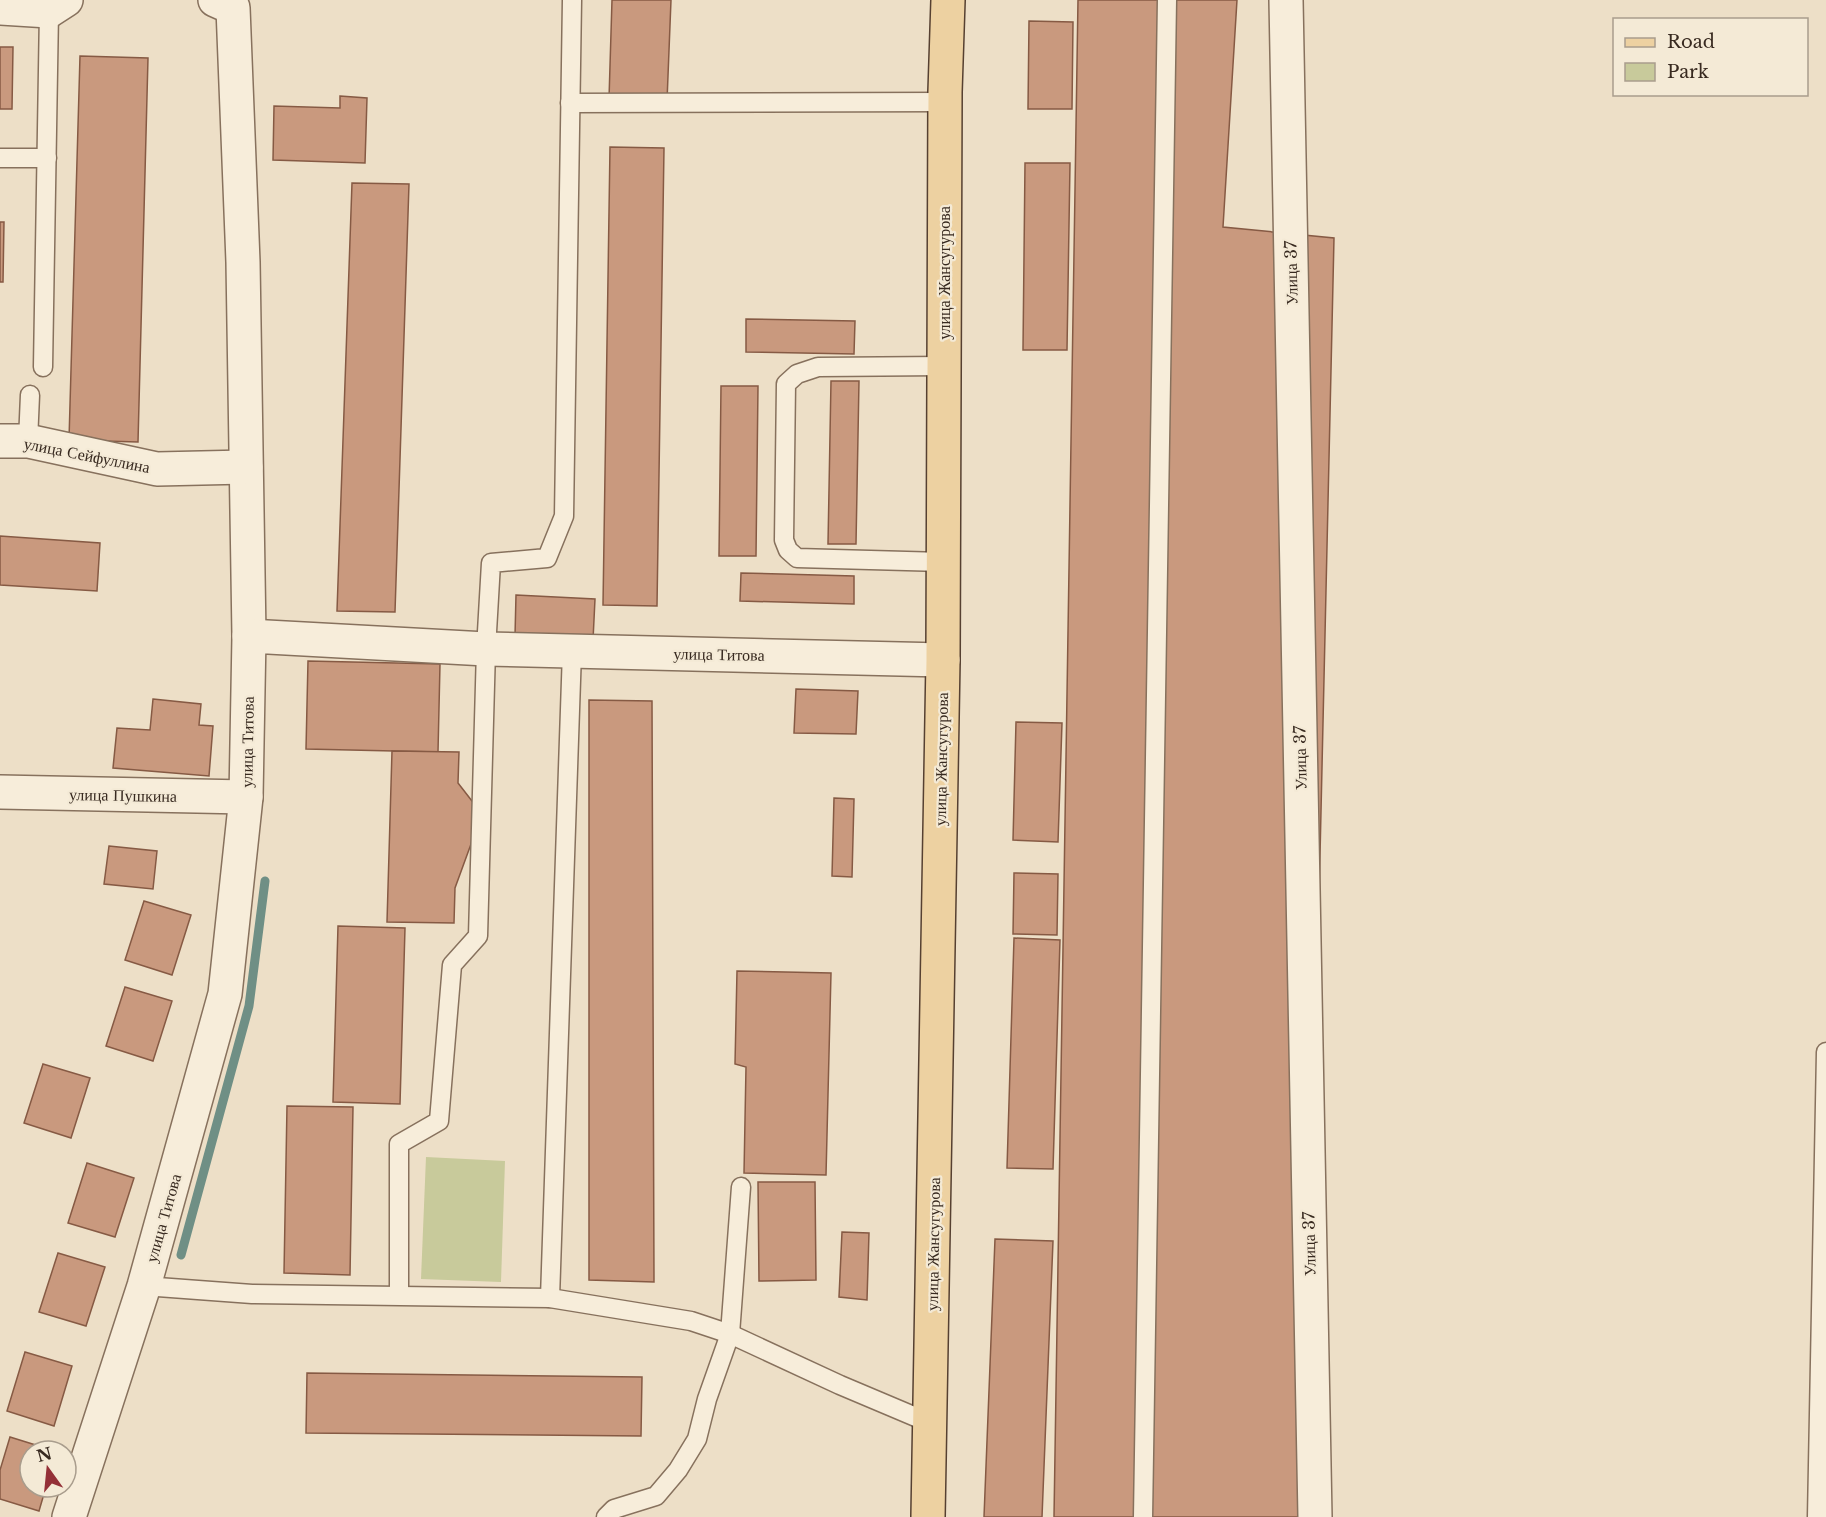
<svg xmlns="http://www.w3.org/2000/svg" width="1826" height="1517" font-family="'Libre Baskerville',serif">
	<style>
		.green { fill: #c8ca9b }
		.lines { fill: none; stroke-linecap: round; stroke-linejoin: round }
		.stream { stroke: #6f8f85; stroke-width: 9 }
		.building { fill: #c9997e; stroke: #865a44; stroke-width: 1.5 }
		.lane-casing { stroke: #87715d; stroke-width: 21 }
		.street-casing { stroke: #87715d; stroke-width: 36 }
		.primary-casing { stroke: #564031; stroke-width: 36 }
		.lane { stroke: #f7edda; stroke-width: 18 }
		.street { stroke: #f7edda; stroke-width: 33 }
		.primary { stroke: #edd1a1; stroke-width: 33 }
		.labels { text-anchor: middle; stroke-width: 4.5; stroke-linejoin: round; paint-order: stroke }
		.street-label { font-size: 16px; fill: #382a20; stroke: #f4ead6 }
	</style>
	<rect width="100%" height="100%" fill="#eddfc7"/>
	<polygon class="green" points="426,1157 505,1161 501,1282 421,1279"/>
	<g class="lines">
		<polyline class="stream" points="181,1255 249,1006 265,881"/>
	</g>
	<g class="building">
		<polygon points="612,0 671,0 667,101 609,99"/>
		<polygon points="1078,0 1237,0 1223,227 1334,238 1305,1517 1054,1517"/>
		<polygon points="1029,21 1073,22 1072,109 1028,109"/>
		<polygon points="0,47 13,47 12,109 0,109"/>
		<polygon points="80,56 148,58 138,442 69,440"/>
		<polygon points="340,96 367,98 365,163 273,160 274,106 340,108"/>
		<polygon points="610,147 664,148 657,606 603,605"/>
		<polygon points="1025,163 1070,163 1067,350 1023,350"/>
		<polygon points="352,183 409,184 395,612 337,611"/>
		<polygon points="0,222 4,222 3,282 0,282"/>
		<polygon points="746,319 855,321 854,354 746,352"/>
		<polygon points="831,381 859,381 856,544 828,544"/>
		<polygon points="721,386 758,386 756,556 719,556"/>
		<polygon points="0,536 100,543 97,591 0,585"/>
		<polygon points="741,573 854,576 854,604 740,601"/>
		<polygon points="516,595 595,599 593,640 515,636"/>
		<polygon points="308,661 440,664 438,752 306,749"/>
		<polygon points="796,689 858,691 856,734 794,733"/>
		<polygon points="153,699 201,704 199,725 213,726 209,776 113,768 117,728 150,730"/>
		<polygon points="589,700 652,701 654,1282 589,1280"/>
		<polygon points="1016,722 1062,723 1058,842 1013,840"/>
		<polygon points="392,751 459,752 458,783 482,814 455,888 454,923 387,922"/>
		<polygon points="834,798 854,799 852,877 832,876"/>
		<polygon points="109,846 157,851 153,889 104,884"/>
		<polygon points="1014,873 1058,874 1057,935 1013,934"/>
		<polygon points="144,901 191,915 172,975 125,960"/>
		<polygon points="338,926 405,928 400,1104 333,1102"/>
		<polygon points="1014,938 1060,940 1053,1169 1007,1168"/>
		<polygon points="737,971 831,973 826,1175 744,1173 746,1067 735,1064"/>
		<polygon points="125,987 172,1001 153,1061 106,1046"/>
		<polygon points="43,1064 90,1078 71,1138 24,1123"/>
		<polygon points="287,1106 353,1107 350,1275 284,1273"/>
		<polygon points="87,1163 134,1178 115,1237 68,1223"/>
		<polygon points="758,1182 815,1182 816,1280 759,1281"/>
		<polygon points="842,1232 869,1233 867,1300 839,1297"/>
		<polygon points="995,1239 1053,1241 1042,1517 984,1517"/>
		<polygon points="58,1253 105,1267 86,1326 39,1312"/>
		<polygon points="25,1352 72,1366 54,1426 7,1411"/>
		<polygon points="307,1373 642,1377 641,1436 306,1433"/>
		<polygon points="10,1437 55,1451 30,1451 30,1487 46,1487 39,1511 0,1499 0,1470"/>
	</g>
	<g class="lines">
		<defs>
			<g id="lane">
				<polyline points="570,103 945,102"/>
				<polyline points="0,158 47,158"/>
				<polyline points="43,367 49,11"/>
				<polyline points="28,441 30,395"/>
				<polyline points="943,562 797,558 788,550 784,540 786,384 797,374 818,367 944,366"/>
				<polyline points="144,1286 252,1294 550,1298 691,1321 730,1334 840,1385 930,1423"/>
				<polyline points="399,1295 399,1144 439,1121 452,965 478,936 486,649 491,563 547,558 564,516 572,0"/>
				<polyline points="550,1298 572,651"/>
				<polyline points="606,1517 614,1509 656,1496 678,1470 697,1439 707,1399 730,1334 741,1187"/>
				<polyline points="1143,1517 1167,0"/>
				<polyline points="1817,1517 1826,1052"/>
			</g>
			<g id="street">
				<polyline points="215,0 233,8 243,262 249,636"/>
				<polyline points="1286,0 1315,1517"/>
				<polyline points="0,8 49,11 66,0"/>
				<polyline points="0,441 28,441 157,469 246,467"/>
				<polyline points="0,792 246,797"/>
				<polyline points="69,1517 144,1286 225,994 246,797 249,636 486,649 943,660"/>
			</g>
			<polyline id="primary" points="928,1517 943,660 945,92 948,0"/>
		</defs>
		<use href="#lane" class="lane-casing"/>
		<use href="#street" class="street-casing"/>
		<use href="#primary" class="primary-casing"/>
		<use href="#lane" class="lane"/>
		<use href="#street" class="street"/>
		<use href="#primary" class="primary"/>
	</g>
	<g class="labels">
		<g class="street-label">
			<text transform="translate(944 273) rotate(-90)" y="6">улица Жансугурова</text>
			<text transform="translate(1291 273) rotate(-91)" y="6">Улица 37</text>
			<text transform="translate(87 455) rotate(11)" y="6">улица Сейфуллина</text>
			<text transform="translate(719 654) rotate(1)" y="6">улица Титова</text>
			<text transform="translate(247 742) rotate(-89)" y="6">улица Титова</text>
			<text transform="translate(1300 758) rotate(-91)" y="6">Улица 37</text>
			<text transform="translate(941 759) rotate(-89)" y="6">улица Жансугурова</text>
			<text transform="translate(123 795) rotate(1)" y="6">улица Пушкина</text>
			<text transform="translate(163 1218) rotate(-74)" y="6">улица Титова</text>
			<text transform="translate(933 1244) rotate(-89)" y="6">улица Жансугурова</text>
			<text transform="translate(1309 1244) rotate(-91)" y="6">Улица 37</text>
		</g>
	</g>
	<rect x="1613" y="18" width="195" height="78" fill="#f4ead6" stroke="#a99d8d" stroke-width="1.5"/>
	<rect x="1625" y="38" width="30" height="9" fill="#edd1a1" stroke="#a99d8d" stroke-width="1.5"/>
	<text x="1667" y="48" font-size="18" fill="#382a20">Road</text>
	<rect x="1625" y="63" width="30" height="18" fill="#c8ca9b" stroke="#a99d8d" stroke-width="1.5"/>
	<text x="1667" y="78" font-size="18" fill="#382a20">Park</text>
	<g transform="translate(48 1469) rotate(345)"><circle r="28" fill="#f4ead6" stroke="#a99d8d" stroke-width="1.5"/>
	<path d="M0-4.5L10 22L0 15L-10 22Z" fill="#943037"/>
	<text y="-9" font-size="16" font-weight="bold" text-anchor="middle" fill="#382a20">N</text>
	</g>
</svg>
